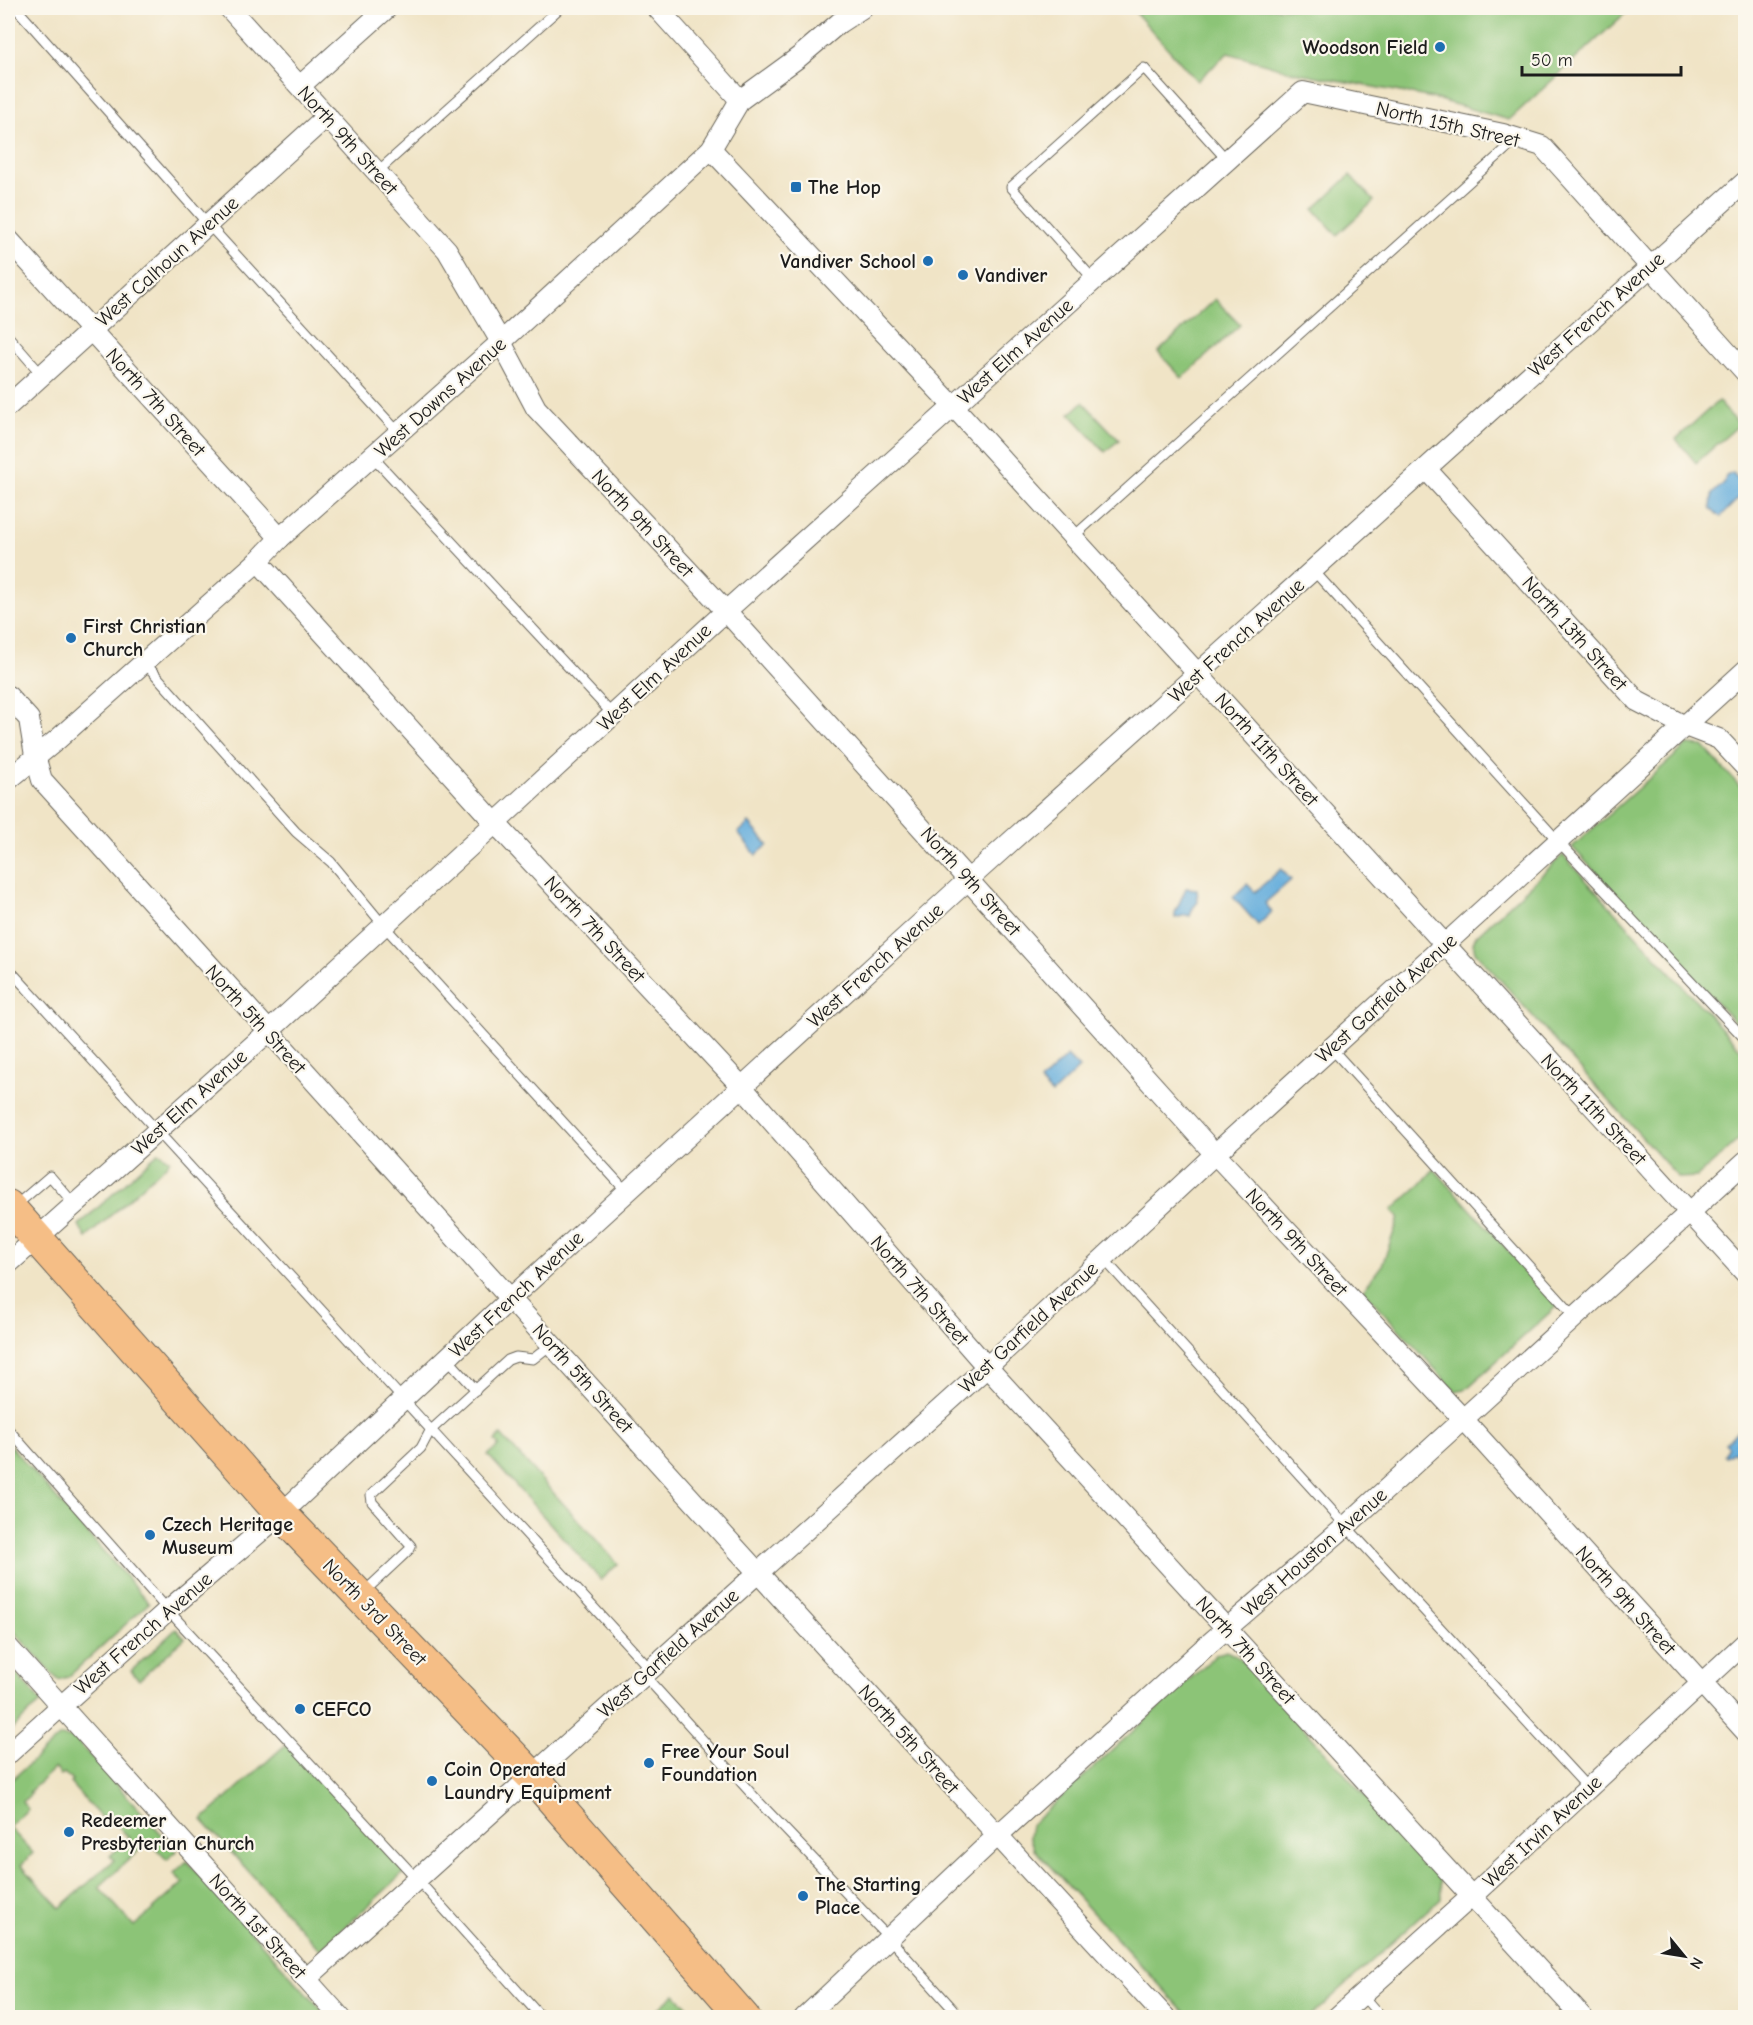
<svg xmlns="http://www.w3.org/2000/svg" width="1753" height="2025" font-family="'Comic Neue',sans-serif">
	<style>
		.green { fill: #8cc477; stroke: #54704a; stroke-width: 1.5; fill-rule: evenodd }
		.water { fill: #65addc; stroke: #40647c; stroke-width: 1.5 }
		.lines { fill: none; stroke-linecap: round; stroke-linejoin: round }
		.service-casing { stroke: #666258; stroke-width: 11 }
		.minor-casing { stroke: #666258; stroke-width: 22 }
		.primary-casing { stroke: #666258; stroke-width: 34 }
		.service { stroke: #fff; stroke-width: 9 }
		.minor { stroke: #fff; stroke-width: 20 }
		.primary { stroke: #f5be86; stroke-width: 32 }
		.poi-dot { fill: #1f6fb2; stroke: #fbf7ec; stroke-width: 2 }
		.labels { text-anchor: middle; stroke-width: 4.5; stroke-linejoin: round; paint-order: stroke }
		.poi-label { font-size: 20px; font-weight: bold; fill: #1c1c1c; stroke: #fbf7ec; text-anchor: start }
		.street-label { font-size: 20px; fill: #1c1c1c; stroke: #fbf7ec }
	</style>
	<rect width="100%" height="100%" fill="#fbf7ec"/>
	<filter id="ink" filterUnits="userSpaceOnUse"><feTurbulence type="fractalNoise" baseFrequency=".0167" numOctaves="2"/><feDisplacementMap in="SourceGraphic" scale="12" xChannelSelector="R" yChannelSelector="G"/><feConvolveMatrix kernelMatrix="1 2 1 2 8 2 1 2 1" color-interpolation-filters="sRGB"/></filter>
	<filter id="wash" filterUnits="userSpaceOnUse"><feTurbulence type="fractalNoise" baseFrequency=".008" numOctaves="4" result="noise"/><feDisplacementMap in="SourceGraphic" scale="24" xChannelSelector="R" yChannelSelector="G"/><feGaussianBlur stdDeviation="1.35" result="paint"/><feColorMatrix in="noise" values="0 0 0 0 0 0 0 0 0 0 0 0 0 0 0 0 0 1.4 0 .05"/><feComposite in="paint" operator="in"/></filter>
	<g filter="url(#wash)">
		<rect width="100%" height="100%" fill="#f0e4c6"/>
		<g class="green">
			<polygon points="1141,8 1631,8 1509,120 1432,98 1294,72 1228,53 1197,81 1135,12"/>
			<polygon points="1350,175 1374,201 1337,235 1314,209"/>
			<polygon points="1215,299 1240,325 1182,378 1158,352"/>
			<polygon points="1718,401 1739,425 1696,463 1676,439"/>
			<polygon points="1083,402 1119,440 1105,452 1070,414"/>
			<polygon points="1687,745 1703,746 1745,792 1745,1033 1572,847"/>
			<polygon points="1563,855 1745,1054 1745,1134 1697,1177 1679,1178 1475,952 1473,943 1476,936"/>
			<polygon points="159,1152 170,1160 167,1164 86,1238 79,1225"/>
			<polygon points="1434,1169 1558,1305 1465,1390 1456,1392 1363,1290 1382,1265 1399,1218 1392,1210 1421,1184"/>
			<polygon points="501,1435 618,1564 601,1580 488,1455 499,1446 495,1441"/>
			<polygon points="8,1443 149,1603 68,1677 58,1680 8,1625 8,1497 9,1495 8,1493"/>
			<polygon points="176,1629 185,1638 139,1680 131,1671"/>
			<polygon points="1227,1651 1242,1660 1440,1879 1441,1898 1310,2017 1189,2017 1034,1849 1029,1837 1031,1825 1217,1654"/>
			<polygon points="8,1664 41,1702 8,1733"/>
			<path d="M60,1736L74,1738L177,1851L167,1860L149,1841L99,1887L134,1926L183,1883L174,1873L187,1861L328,2017H8V1783ZM55,1768L61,1775L64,1773L72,1781L70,1783L104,1821L110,1817L129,1838L110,1856L114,1860L60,1908L21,1865L33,1853L9,1827L28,1809L22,1802L31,1794L29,1792Z"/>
			<polygon points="289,1745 406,1871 320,1950 202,1820 283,1747"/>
			<polygon points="675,1994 697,2017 649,2017"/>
		</g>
		<g class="water">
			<polygon points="1733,473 1740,481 1741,496 1721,516 1717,515 1711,509 1712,494 1724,483 1726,476"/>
			<polygon points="749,823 768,845 756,855 738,833"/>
			<polygon points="1281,869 1291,880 1265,903 1272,912 1258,925 1233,897 1247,884 1255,892"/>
			<polygon points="1186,888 1197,889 1198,902 1193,908 1190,916 1186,915 1175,918 1175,913"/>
			<polygon points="1067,1056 1079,1068 1052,1094 1040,1082"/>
			<polygon points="1745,1424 1745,1449 1738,1456 1734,1452 1726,1457 1724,1455 1729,1447 1725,1443"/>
		</g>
	</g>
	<g filter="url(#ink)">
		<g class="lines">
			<defs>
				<g id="service">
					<polyline points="16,8 208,224 399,433"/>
					<polyline points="377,172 560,8"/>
					<polyline points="1094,280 1011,187 1144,68 1227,160"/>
					<polyline points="8,336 42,375"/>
					<polyline points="372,456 613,715"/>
					<polyline points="1073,537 1517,139"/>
					<polyline points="1313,570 1558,841 1746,1040"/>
					<polyline points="144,662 296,832 331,862 384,926 627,1192"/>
					<polyline points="8,968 650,1669"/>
					<polyline points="1331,1048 1575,1317"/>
					<polyline points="14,1207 50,1176 75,1205"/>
					<polyline points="1103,1258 1346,1526 1588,1788"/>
					<polyline points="447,1358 476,1390"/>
					<polyline points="8,1429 168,1610 417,1879 542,2018"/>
					<polyline points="364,1592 410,1549 411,1546 372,1502 371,1495 421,1448 430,1431 508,1360 516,1357 533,1359 552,1344"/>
					<polyline points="644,1675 759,1802 889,1938 961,2018"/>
					<polyline points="1362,1995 1382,2018"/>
				</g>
				<g id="minor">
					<polyline points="229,8 447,250 501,342 536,408 726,611 1215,1154 1462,1418 1746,1732"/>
					<polyline points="657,8 740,100"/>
					<polyline points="300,86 387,8"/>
					<polyline points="711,149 954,407 1746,1274"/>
					<polyline points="8,239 280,538"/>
					<polyline points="8,406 327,116"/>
					<polyline points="1426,469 1637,701 1685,726 1719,739 1746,768"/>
					<polyline points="258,561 496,824 742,1087 987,1367 1583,2018"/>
					<path d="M8,696L29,719L35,756L42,780C416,1193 787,1609 1166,2018"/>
					<polyline points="8,780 58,739 258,561 280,538 501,342 711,149 740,100 799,57 839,23 862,8"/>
					<polyline points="8,1264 268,1032 726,611 1303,92 1503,134 1542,146 1746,373"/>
					<polyline points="8,1647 341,2018"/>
					<polyline points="8,1754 168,1610 281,1514 511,1298 969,879 1746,181"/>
					<polyline points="306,1979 987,1367 1215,1154 1746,670"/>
					<polyline points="804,2018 997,1836 1204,1648 1346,1526 1746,1161"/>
					<polyline points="1336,2018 1472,1896 1746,1642"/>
				</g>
				<polyline id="primary" points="8,1206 281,1514 531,1775 744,2018"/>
			</defs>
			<use href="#service" class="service-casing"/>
			<use href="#minor" class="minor-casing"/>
			<use href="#primary" class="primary-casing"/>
			<use href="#service" class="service"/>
			<use href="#minor" class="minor"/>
			<use href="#primary" class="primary"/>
		</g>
	</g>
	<g class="poi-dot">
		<circle cx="1440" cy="47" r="6"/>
		<rect x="790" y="181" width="12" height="12" rx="3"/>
		<circle cx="928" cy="261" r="6"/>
		<circle cx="963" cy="275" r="6"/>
		<circle cx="71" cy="638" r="6"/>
		<circle cx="150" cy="1535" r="6"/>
		<circle cx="300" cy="1709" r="6"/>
		<circle cx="649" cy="1763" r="6"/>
		<circle cx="432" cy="1781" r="6"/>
		<circle cx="69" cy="1832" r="6"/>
		<circle cx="803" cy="1896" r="6"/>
	</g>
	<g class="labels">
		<g class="poi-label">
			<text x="1428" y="54" text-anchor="end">Woodson Field</text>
			<text x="808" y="194">The Hop</text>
			<text x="916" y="268" text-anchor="end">Vandiver School</text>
			<text x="975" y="282">Vandiver</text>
			<text x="83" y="633">First Christian<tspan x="83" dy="23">Church</tspan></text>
			<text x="162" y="1531">Czech Heritage<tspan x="162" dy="23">Museum</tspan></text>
			<text x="312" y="1716">CEFCO</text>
			<text x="661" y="1758">Free Your Soul<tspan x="661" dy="23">Foundation</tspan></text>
			<text x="444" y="1776">Coin Operated<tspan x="444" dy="23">Laundry Equipment</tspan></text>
			<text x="81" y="1827">Redeemer<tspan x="81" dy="23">Presbyterian Church</tspan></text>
			<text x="815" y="1891">The Starting<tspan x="815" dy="23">Place</tspan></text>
		</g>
		<g class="street-label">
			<text transform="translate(1448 124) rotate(13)" y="7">North 15th Street</text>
			<text transform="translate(348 140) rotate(48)" y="7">North 9th Street</text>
			<text transform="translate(167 261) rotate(-42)" y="7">West Calhoun Avenue</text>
			<text transform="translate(1596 314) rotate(-42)" y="7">West French Avenue</text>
			<text transform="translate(1015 351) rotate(-42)" y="7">West Elm Avenue</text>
			<text transform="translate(440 397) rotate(-42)" y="7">West Downs Avenue</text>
			<text transform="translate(156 402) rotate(48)" y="7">North 7th Street</text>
			<text transform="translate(643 523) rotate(47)" y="7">North 9th Street</text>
			<text transform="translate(1575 633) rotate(48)" y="7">North 13th Street</text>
			<text transform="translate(1236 640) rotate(-42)" y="7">West French Avenue</text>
			<text transform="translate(654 677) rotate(-43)" y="7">West Elm Avenue</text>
			<text transform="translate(1267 749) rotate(48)" y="7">North 11th Street</text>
			<text transform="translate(971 881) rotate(48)" y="7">North 9th Street</text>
			<text transform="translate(595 929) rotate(47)" y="7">North 7th Street</text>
			<text transform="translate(875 965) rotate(-42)" y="7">West French Avenue</text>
			<text transform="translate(1386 998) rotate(-42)" y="7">West Garfield Avenue</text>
			<text transform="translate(256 1019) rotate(48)" y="7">North 5th Street</text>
			<text transform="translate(189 1102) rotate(-42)" y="7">West Elm Avenue</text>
			<text transform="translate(1594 1109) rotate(47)" y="7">North 11th Street</text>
			<text transform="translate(1297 1242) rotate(47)" y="7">North 9th Street</text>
			<text transform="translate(920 1290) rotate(49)" y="7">North 7th Street</text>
			<text transform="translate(516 1294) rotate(-43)" y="7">West French Avenue</text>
			<text transform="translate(1028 1327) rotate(-43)" y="7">West Garfield Avenue</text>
			<text transform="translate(583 1378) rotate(48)" y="7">North 5th Street</text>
			<text transform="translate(1314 1552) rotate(-41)" y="7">West Houston Avenue</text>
			<text transform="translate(1626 1600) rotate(48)" y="7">North 9th Street</text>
			<text transform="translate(375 1612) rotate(46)" y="7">North 3rd Street</text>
			<text transform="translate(143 1633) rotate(-41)" y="7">West French Avenue</text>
			<text transform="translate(1246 1650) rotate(48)" y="7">North 7th Street</text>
			<text transform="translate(668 1653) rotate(-42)" y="7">West Garfield Avenue</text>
			<text transform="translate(909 1739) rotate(48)" y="7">North 5th Street</text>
			<text transform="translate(1542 1831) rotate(-43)" y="7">West Irvin Avenue</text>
			<text transform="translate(258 1926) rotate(48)" y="7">North 1st Street</text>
		</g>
	</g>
	<rect width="1753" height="2025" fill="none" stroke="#fbf7ec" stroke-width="30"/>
	<g transform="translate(1684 1956) rotate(120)" stroke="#fbf7ec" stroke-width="4.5" paint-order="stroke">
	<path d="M0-4.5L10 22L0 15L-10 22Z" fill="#1c1c1c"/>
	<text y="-9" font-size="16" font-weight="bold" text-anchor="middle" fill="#1c1c1c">N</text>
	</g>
	<path d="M1522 66v9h159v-9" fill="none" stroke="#1c1c1c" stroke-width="3"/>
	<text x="1531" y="66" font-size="18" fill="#1c1c1c" stroke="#fbf7ec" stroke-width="4.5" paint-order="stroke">50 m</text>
</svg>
